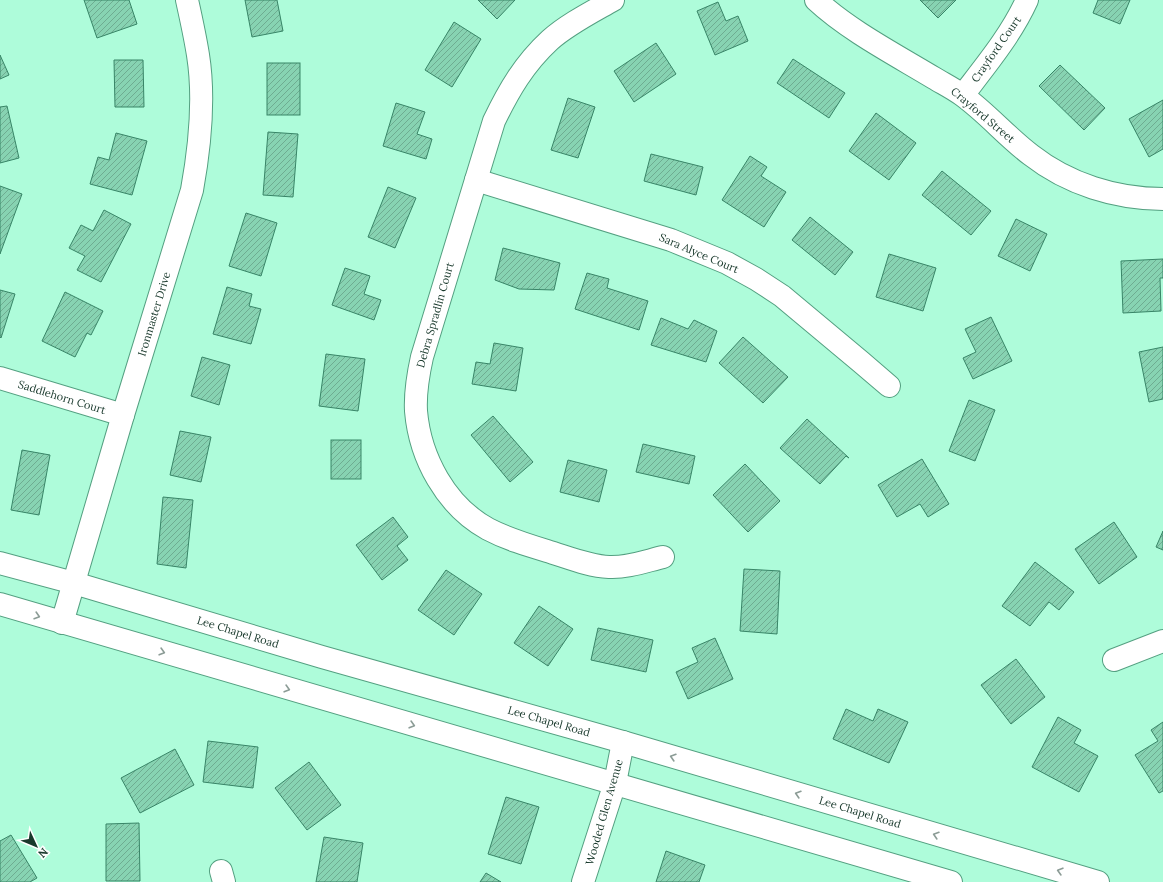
<svg xmlns="http://www.w3.org/2000/svg" width="1163" height="882" font-family="Lora,serif">
	<style>
		.building { fill: url(#building-hatch); stroke: #388567 }
		.lines { fill: none; stroke-linecap: round; stroke-linejoin: round }
		.street-casing { stroke: #54a081; stroke-width: 24 }
		.secondary-casing { stroke: #54a081; stroke-width: 24 }
		.street { stroke: #fff; stroke-width: 22 }
		.secondary { stroke: #fff; stroke-width: 22 }
		.oneway { stroke: #8c9c96 }
		.labels { text-anchor: middle; stroke-width: 3; stroke-linejoin: round; paint-order: stroke }
		.street-label { font-size: 11px; fill: #19392c; stroke: #fff }
	</style>
	<defs>
		<pattern id="building-hatch" width="6" height="6" patternUnits="userSpaceOnUse"><rect width="6" height="6" fill="#87d3b2"/><path d="M-1 1l2-2M0 6l6-6M5 7l2-2" fill="none" stroke="#6eac91"/></pattern>
	</defs>
	<rect width="100%" height="100%" fill="#aefcda"/>
	<g class="building">
		<polygon points="84,0 129,0 137,24 97,38"/>
		<polygon points="245,0 277,0 283,31 252,37"/>
		<polygon points="478,0 515,0 497,19"/>
		<polygon points="920,0 956,0 938,18"/>
		<polygon points="1098,0 1130,0 1120,24 1093,13"/>
		<polygon points="718,2 726,21 738,16 748,41 715,55 697,11"/>
		<polygon points="454,22 481,39 452,87 425,70"/>
		<polygon points="656,43 676,74 634,102 614,71"/>
		<polygon points="0,55 9,75 0,79"/>
		<polygon points="793,59 845,93 829,118 777,83"/>
		<polygon points="114,60 143,60 144,107 115,107"/>
		<rect x="267" y="63" width="33" height="52"/>
		<polygon points="1060,65 1105,108 1084,130 1039,86"/>
		<polygon points="568,98 595,107 578,158 551,150"/>
		<polygon points="1163,100 1163,149 1149,157 1129,119"/>
		<polygon points="396,103 425,112 417,134 432,139 426,159 383,146"/>
		<polygon points="7,106 19,158 0,163 0,107"/>
		<polygon points="876,113 916,143 889,180 849,151"/>
		<polygon points="268,132 298,134 293,197 263,195"/>
		<polygon points="116,133 147,141 132,195 90,184 98,157 109,160"/>
		<polygon points="651,154 703,167 696,195 644,181"/>
		<polygon points="750,156 767,167 761,176 786,192 764,227 722,200"/>
		<polygon points="942,171 991,211 971,235 922,195"/>
		<polygon points="0,186 22,194 0,254"/>
		<polygon points="388,187 416,198 395,248 368,237"/>
		<polygon points="104,210 131,224 101,282 77,270 85,256 69,248 81,225 93,231"/>
		<polygon points="246,213 277,223 261,276 229,266"/>
		<polygon points="810,217 853,252 835,275 792,240"/>
		<polygon points="1016,219 1047,234 1030,271 998,256"/>
		<polygon points="503,248 560,263 554,290 519,289 495,280"/>
		<polygon points="889,254 936,268 923,311 876,297"/>
		<polygon points="1163,259 1163,278 1160,278 1161,311 1123,313 1121,261"/>
		<polygon points="345,268 370,276 364,294 381,300 374,320 332,305"/>
		<polygon points="587,273 609,279 607,288 648,301 639,330 575,309"/>
		<polygon points="227,287 252,294 249,306 261,309 251,344 213,334"/>
		<polygon points="0,290 15,294 1,338 0,337"/>
		<polygon points="65,292 103,311 91,335 87,333 75,357 42,341"/>
		<polygon points="991,317 1012,361 973,379 963,358 976,352 965,329"/>
		<polygon points="661,318 688,329 694,320 717,331 706,362 651,345"/>
		<polygon points="743,337 788,377 763,403 719,363"/>
		<polygon points="494,343 523,348 516,391 472,384 476,362 490,364"/>
		<polygon points="1163,347 1163,399 1149,402 1139,352"/>
		<polygon points="326,354 365,359 358,411 319,406"/>
		<polygon points="202,357 230,365 219,405 191,396"/>
		<polygon points="969,400 995,410 975,461 949,451"/>
		<polygon points="493,416 533,462 510,482 471,435"/>
		<polygon points="807,419 849,458 846,456 820,484 780,448"/>
		<polygon points="180,431 211,437 201,482 170,475"/>
		<rect x="331" y="440" width="30" height="39"/>
		<polygon points="643,444 695,456 689,484 636,472"/>
		<polygon points="22,450 50,455 39,515 11,510"/>
		<polygon points="922,459 949,504 928,517 920,504 897,517 878,485"/>
		<polygon points="568,460 607,470 599,502 560,492"/>
		<polygon points="745,464 780,501 748,532 713,495"/>
		<polygon points="163,497 193,500 186,568 157,564"/>
		<polygon points="393,517 408,537 397,546 408,560 382,580 356,545"/>
		<polygon points="1114,522 1137,557 1099,584 1075,549"/>
		<polygon points="1163,531 1163,550 1156,547"/>
		<polygon points="1035,562 1074,592 1059,610 1049,602 1030,626 1002,606"/>
		<polygon points="744,569 780,571 777,634 740,631"/>
		<polygon points="446,570 482,594 454,635 418,610"/>
		<polygon points="539,606 573,629 548,666 514,643"/>
		<polygon points="598,628 653,640 646,672 591,660"/>
		<polygon points="715,638 733,679 688,699 676,672 698,662 692,648"/>
		<polygon points="1016,659 1045,697 1011,724 981,685"/>
		<polygon points="846,709 873,721 878,709 908,722 889,763 833,739"/>
		<polygon points="1058,717 1081,730 1074,743 1098,756 1079,792 1032,767"/>
		<polygon points="1163,722 1163,791 1159,793 1135,755 1158,741 1151,730"/>
		<polygon points="208,741 258,747 253,788 203,782"/>
		<polygon points="175,749 194,785 140,813 121,778"/>
		<polygon points="309,762 341,805 307,830 275,788"/>
		<polygon points="506,797 539,807 521,864 488,854"/>
		<polygon points="139,823 140,881 106,881 106,824"/>
		<polygon points="11,835 37,878 30,882 0,882 0,841"/>
		<polygon points="324,837 363,843 357,882 316,882"/>
		<polygon points="666,851 705,865 699,882 656,882"/>
		<polygon points="486,873 501,882 480,882"/>
	</g>
	<g class="lines">
		<defs>
			<g id="street">
				<path d="M613,0C592,12 568,24 550,40C524,64 509,90 494,121L422,357C418,375 415,393 416,411C420,458 446,506 488,529C507,539 527,545 547,551C567,557 588,566 609,567C627,568 646,561 663,557"/>
				<path d="M816,0C848,30 896,55 934,78C944,84 954,89 962,95C987,113 1007,137 1031,155C1068,184 1116,199 1163,199"/>
				<path d="M963,95C986,65 1011,35 1027,0"/>
				<polyline points="476,180 671,240 727,263 756,279 782,296 861,362 889,386"/>
				<polyline points="0,378 123,415"/>
				<path d="M62,623L123,415L192,190C200,146 205,99 198,55C195,36 191,18 187,0"/>
				<polyline points="1114,660 1163,641"/>
				<polyline points="221,871 224,882"/>
				<polyline points="583,882 615,783 623,742"/>
			</g>
			<g id="secondary">
				<polyline points="0,563 74,583 322,657 623,742 1098,882"/>
				<polyline points="0,604 951,882"/>
			</g>
		</defs>
		<use href="#street" class="street-casing"/>
		<use href="#secondary" class="secondary-casing"/>
		<use href="#street" class="street"/>
		<use href="#secondary" class="secondary"/>
	</g>
	<defs><path id="oneway-chevron" d="M-2-3.5L2.5 0L-2 3.5" fill="none" stroke-width="1.6" stroke-linecap="round" stroke-linejoin="round"/></defs>
	<g class="oneway">
		<use href="#oneway-chevron" transform="translate(37 616) rotate(17)"/>
		<use href="#oneway-chevron" transform="translate(162 652) rotate(16)"/>
		<use href="#oneway-chevron" transform="translate(287 689) rotate(16)"/>
		<use href="#oneway-chevron" transform="translate(412 725) rotate(16)"/>
		<use href="#oneway-chevron" transform="translate(673 757) rotate(-163)"/>
		<use href="#oneway-chevron" transform="translate(798 794) rotate(-163)"/>
		<use href="#oneway-chevron" transform="translate(936 835) rotate(-163)"/>
		<use href="#oneway-chevron" transform="translate(1060 871) rotate(-164)"/>
	</g>
	<g class="labels">
		<g class="street-label">
			<text transform="translate(996 49) rotate(-55)" y="4">Crayford Court</text>
			<text transform="translate(983 115) rotate(40)" y="4">Crayford Street</text>
			<text transform="translate(699 253) rotate(23)" y="4">Sara Alyce Court</text>
			<text transform="translate(154 314) rotate(-73)" y="4">Ironmaster Drive</text>
			<text transform="translate(435 315) rotate(-74)" y="4">Debra Spradlin Court</text>
			<text transform="translate(62 397) rotate(17)" y="4">Saddlehorn Court</text>
			<text transform="translate(238 632) rotate(17)" y="4">Lee Chapel Road</text>
			<text transform="translate(549 721) rotate(16)" y="4">Lee Chapel Road</text>
			<text transform="translate(604 812) rotate(-74)" y="4">Wooded Glen Avenue</text>
			<text transform="translate(860 812) rotate(17)" y="4">Lee Chapel Road</text>
		</g>
	</g>
	<g transform="translate(36 846) rotate(134)" stroke="#ffffff" stroke-width="3" paint-order="stroke">
	<path d="M0-3L7 15L0 10L-7 15Z" fill="#19392c"/>
	<text y="-6" font-size="11" font-weight="bold" text-anchor="middle" fill="#19392c">N</text>
	</g>
</svg>
